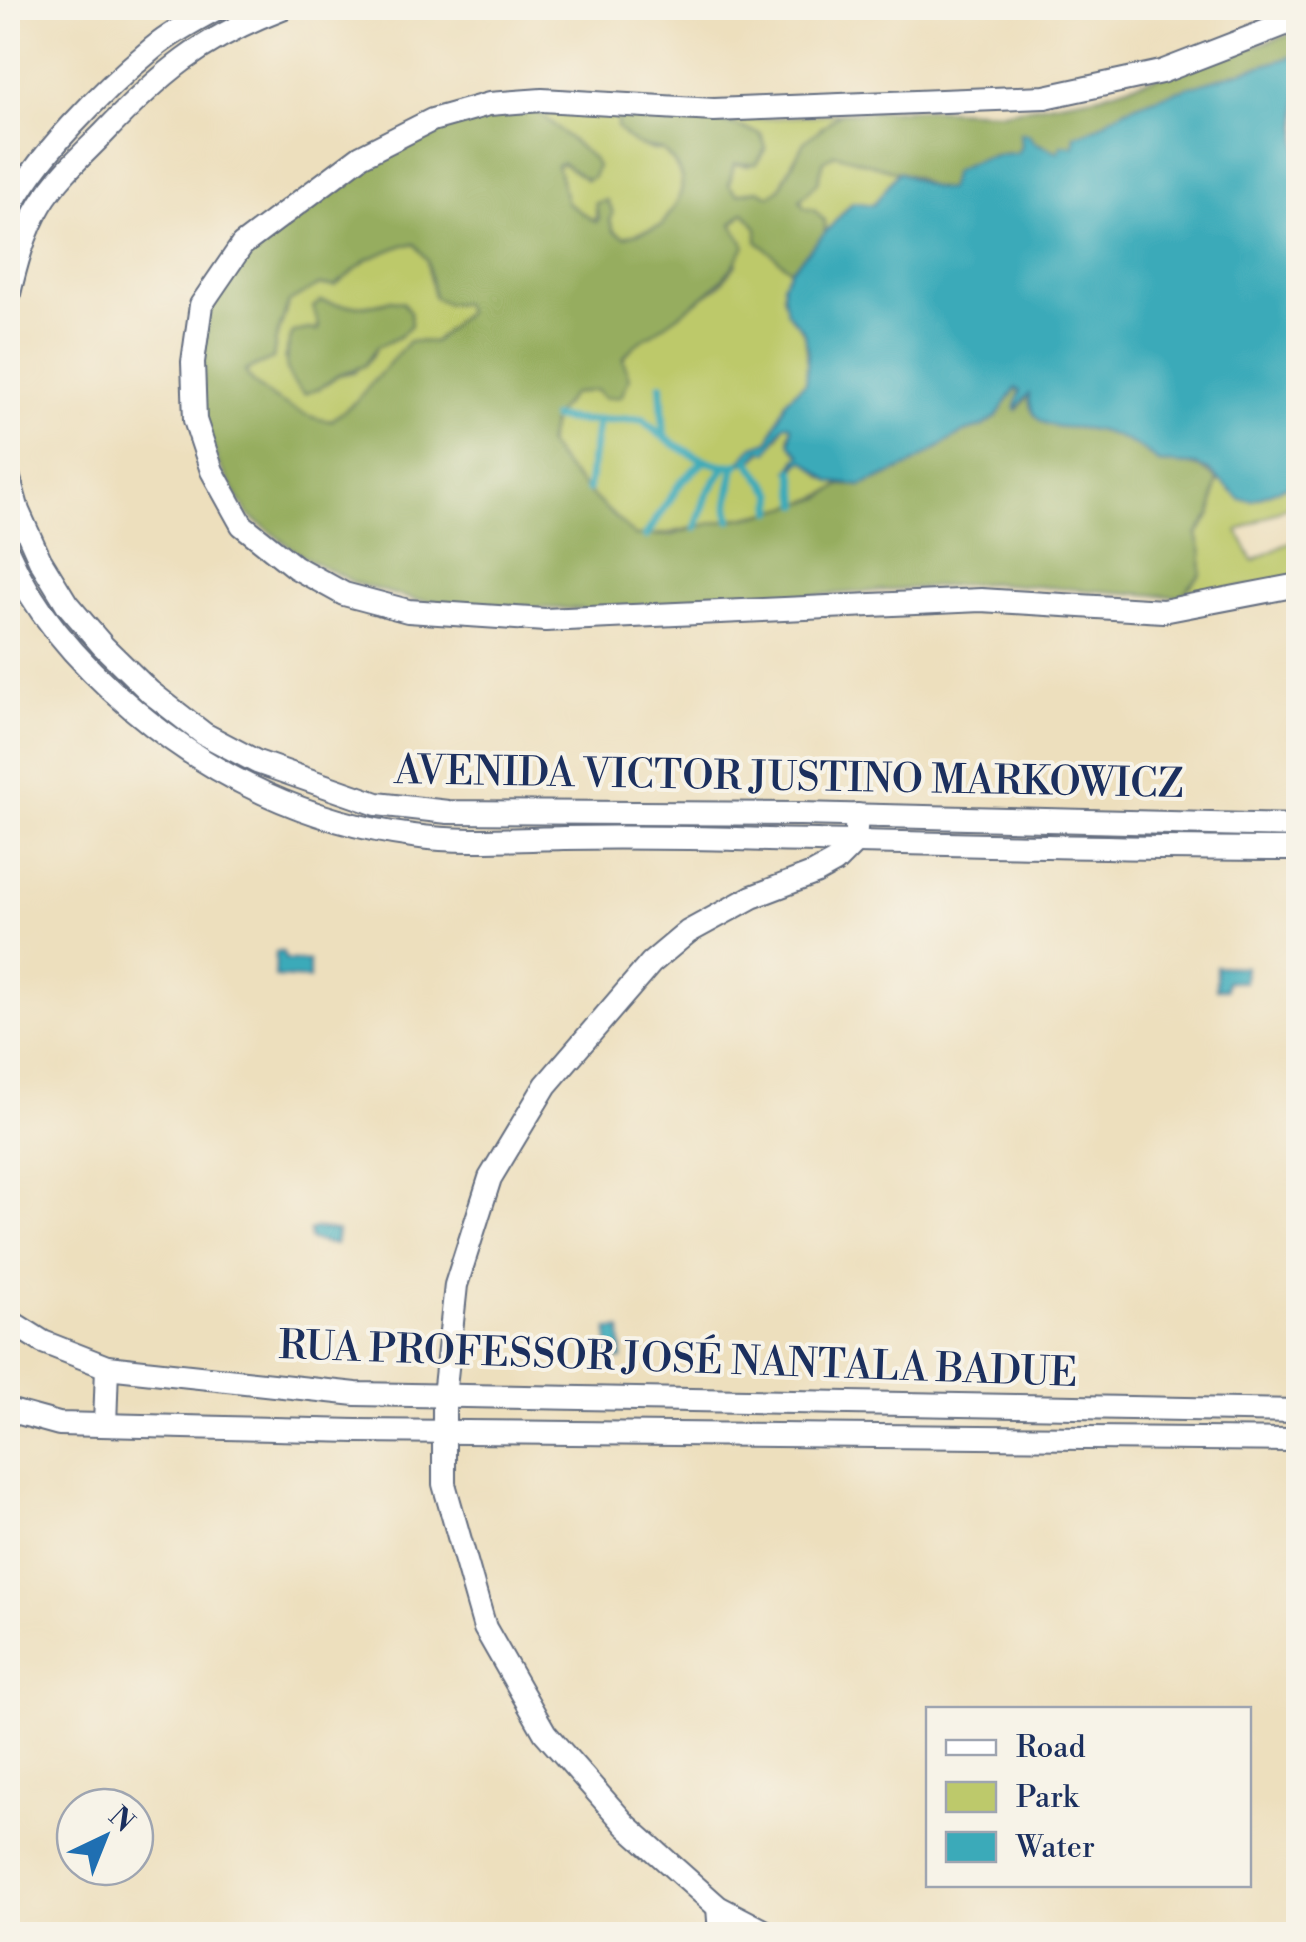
<svg xmlns="http://www.w3.org/2000/svg" width="1306" height="1942" font-family="'Libre Bodoni',serif">
	<style>
		.green { fill: #bdc96b; stroke: #6c7c64; stroke-width: 2.5; fill-rule: evenodd }
		.forest { fill: #96ad5f; stroke: #586e5e; stroke-width: 2.5; fill-rule: evenodd }
		.water { fill: #3baab9; stroke: #2b6c8c; stroke-width: 2.5 }
		.lines { fill: none; stroke-linecap: round; stroke-linejoin: round }
		.stream { stroke: #3baab9; stroke-width: 8 }
		.street-casing { stroke: #646d7f; stroke-width: 26 }
		.street { stroke: #fff; stroke-width: 22 }
		.labels { text-anchor: middle; stroke-width: 8; stroke-linejoin: round; paint-order: stroke }
		.street-label { font-size: 40px; fill: #1b2f5e; stroke: #f7f3e8 }
	</style>
	<rect width="100%" height="100%" fill="#f7f3e8"/>
	<filter id="ink" filterUnits="userSpaceOnUse"><feTurbulence type="fractalNoise" baseFrequency=".01" numOctaves="2"/><feDisplacementMap in="SourceGraphic" scale="20" xChannelSelector="R" yChannelSelector="G"/><feConvolveMatrix kernelMatrix="1 2 1 2 8 2 1 2 1" color-interpolation-filters="sRGB"/></filter>
	<filter id="wash" filterUnits="userSpaceOnUse"><feTurbulence type="fractalNoise" baseFrequency=".0048" numOctaves="4" result="noise"/><feDisplacementMap in="SourceGraphic" scale="40" xChannelSelector="R" yChannelSelector="G"/><feGaussianBlur stdDeviation="2.25" result="paint"/><feColorMatrix in="noise" values="0 0 0 0 0 0 0 0 0 0 0 0 0 0 0 0 0 1.4 0 .05"/><feComposite in="paint" operator="in"/></filter>
	<g filter="url(#wash)">
		<rect width="100%" height="100%" fill="#eddfbd"/>
		<g class="green">
			<path d="M536,110L619,113L617,126L652,150H662C693,178 684,195 661,226L625,237L614,231L610,220L596,207V222L567,203L557,165L562,163L587,180L592,159Z"/>
			<polygon points="840,113 794,159 780,188 770,196 758,190 737,194 729,185 734,164 749,166 761,134 724,122"/>
			<polygon points="835,154 898,172 873,206 852,202 825,233 825,220 804,208 800,199 818,182 824,161"/>
			<path d="M745,212L757,228L758,241L791,270C773,301 789,304 801,328C809,343 808,365 806,382L787,399L769,441L754,446L739,463H750L779,437L784,424H790L792,426L789,438L795,450L802,455L796,459L794,470L800,461H808L822,477L841,485C807,507 767,513 728,520C693,527 672,535 635,536C604,507 572,479 547,445L553,418L572,394L629,379L623,359L633,344L718,287L737,264L732,224Z"/>
			<path d="M415,244L427,260L430,280L445,303L464,304L466,312L434,342L422,343L374,380L356,401L331,421C306,419 256,393 245,371L273,359L276,339L289,302L320,285L335,286L368,259L403,245ZM391,300L410,312L411,325L399,337L377,347L372,357L354,372L338,375L319,389L284,358L293,332L310,329L317,332L321,301C343,307 370,308 391,300Z"/>
			<polygon points="1217,480 1252,500 1298,482 1298,501 1238,531 1253,561 1298,538 1298,579 1180,597 1201,574 1202,553 1197,535 1211,515"/>
		</g>
		<g class="forest">
			<path d="M1298,32V55C1243,72 1184,86 1131,107C1110,116 1097,131 1075,135L1074,146L1058,152L1034,142L1021,146L1017,153C981,154 968,160 948,189L934,190L915,177L835,154L824,161L818,182L800,200L804,208L814,210L825,221V233L791,270L757,241V228L744,212L732,224L745,245C727,286 689,307 653,333C640,342 632,345 623,359L629,379L621,397L604,398L595,390L572,394L553,418L547,445C572,479 604,507 635,536L672,535L708,524L759,515L821,498L841,485L861,486L884,477L907,467L964,432L983,426L996,417L1016,388L1020,390L1018,409L1029,395C1029,430 1063,425 1089,429C1113,432 1142,446 1159,463C1182,464 1201,462 1217,480L1211,515L1197,535L1202,553L1201,574L1180,597L989,583L610,610L503,607L415,600L357,584L302,556L248,515L218,463L203,417L202,364L210,303L249,250L336,187L432,132L484,115L536,110L593,159L597,166L593,177L587,180L562,163L557,165L567,203L596,222L599,218L595,203L607,200L613,212L610,221L614,231L625,237L661,226C684,195 693,178 662,150C641,148 632,145 617,127L619,113L724,122L761,134L766,148L756,164H734L729,185L737,194L758,190L770,196L780,188L804,142L840,113L922,109L1002,112L1100,95ZM415,244L427,260L434,297L445,303L463,304L466,312L434,342L409,341L356,401L331,421C306,419 256,393 245,371L273,359L276,339L289,302L319,285L335,286L368,259L403,245Z"/>
			<path d="M391,300L403,302L410,312L411,325L399,337L377,347L364,366L338,375L319,389L304,394C281,374 283,359 293,332L310,329L317,331L319,327L313,307L321,301C342,307 370,308 391,300Z"/>
		</g>
		<g class="water">
			<path d="M1298,55V482L1252,500L1240,499L1209,470L1195,465L1159,463C1142,446 1112,432 1088,429C1060,425 1031,433 1029,394L1015,410L1020,391L1016,388L996,417L983,426L964,432L907,467L861,486L831,482L804,460L797,464L792,472L789,470L801,455L790,443L792,426L789,424L784,425L768,452L762,450L750,463L738,464L754,446L769,441L787,399L806,382L808,349L803,330L787,312L784,297L783,284L791,270L853,202L873,205L898,172C916,178 929,191 948,189L953,172C974,159 993,154 1017,153L1021,146L1020,133L1028,134L1034,142L1058,152L1062,145L1074,146L1075,135C1097,131 1109,116 1131,107C1184,86 1243,72 1298,55Z"/>
			<polygon points="276,952 283,952 286,959 309,961 309,979 275,977"/>
			<polygon points="1216,966 1245,967 1244,982 1227,981 1226,989 1216,989"/>
			<polygon points="315,1228 337,1231 335,1245 310,1240 309,1231"/>
			<polygon points="608,1329 621,1329 622,1359 608,1359"/>
		</g>
		<g class="lines">
			<g class="stream">
				<polyline points="661,385 664,436"/>
				<path d="M553,418L583,421L643,419C660,438 714,473 738,464"/>
				<polyline points="750,463 774,494 773,511"/>
				<polyline points="793,471 799,504"/>
				<polyline points="588,489 598,420"/>
				<polyline points="730,520 728,505 734,466"/>
				<polyline points="696,528 707,494 724,468"/>
				<polyline points="646,536 681,482 705,460"/>
			</g>
		</g>
	</g>
	<g filter="url(#ink)">
		<g class="lines">
			<defs>
				<g id="street">
					<polyline points="1298,19 1161,72 1045,97 714,110 542,100 489,104 432,120 361,156 242,245 201,305 193,362 195,420 212,471 242,525 295,567 344,594 408,611 545,620 981,600 1163,611 1298,585"/>
					<path d="M8,213C33,159 105,88 152,49C171,33 195,20 218,8"/>
					<path d="M8,298C15,267 24,232 41,204C57,178 80,157 102,135C160,74 202,38 282,8"/>
					<polyline points="8,475 18,511 40,560 67,604 103,646 150,692 204,734 257,762 377,804 448,812 800,814 1298,826"/>
					<path d="M8,552C35,615 82,666 134,710C213,777 309,823 413,836C462,843 514,839 564,838C632,837 700,838 768,840C945,844 1122,849 1298,849"/>
					<polyline points="8,1320 43,1342 107,1367 356,1394 1298,1411"/>
					<polyline points="8,1410 59,1424 356,1431 1298,1440"/>
					<polyline points="105,1425 107,1367"/>
					<polyline points="718,1907 720,1934"/>
					<polyline points="770,1934 718,1907 626,1825 545,1733 485,1628 444,1484 444,1396 456,1285 490,1178 546,1085 651,963 688,932 752,897 815,873 835,862 855,842 857,815"/>
				</g>
			</defs>
			<use href="#street" class="street-casing"/>
			<use href="#street" class="street"/>
		</g>
	</g>
	<g class="labels">
		<g class="street-label">
			<text transform="translate(789 776) rotate(1)" y="14">AVENIDA VICTOR JUSTINO MARKOWICZ</text>
			<text transform="translate(678 1358) rotate(2)" y="14">RUA PROFESSOR JOSÉ NANTALA BADUE</text>
		</g>
	</g>
	<rect width="1306" height="1942" fill="none" stroke="#f7f3e8" stroke-width="40"/>
	<rect x="926" y="1707" width="325" height="180" fill="#f7f3e8" stroke="#9fa5b1" stroke-width="2.5"/>
	<rect x="946" y="1740" width="50" height="15" fill="#ffffff" stroke="#9fa5b1" stroke-width="2.5"/>
	<text x="1016" y="1757" font-size="30" fill="#1b2f5e">Road</text>
	<rect x="946" y="1782" width="50" height="30" fill="#bdc96b" stroke="#9fa5b1" stroke-width="2.5"/>
	<text x="1016" y="1807" font-size="30" fill="#1b2f5e">Park</text>
	<rect x="946" y="1832" width="50" height="30" fill="#3baab9" stroke="#9fa5b1" stroke-width="2.5"/>
	<text x="1016" y="1857" font-size="30" fill="#1b2f5e">Water</text>
	<g transform="translate(105 1837) rotate(43)"><circle r="48" fill="#f7f3e8" stroke="#9fa5b1" stroke-width="2.5"/>
	<path d="M0-8L18 38L0 25L-18 38Z" fill="#1f6fb2"/>
	<text y="-15" font-size="28" font-weight="bold" text-anchor="middle" fill="#1b2f5e">N</text>
	</g>
</svg>
